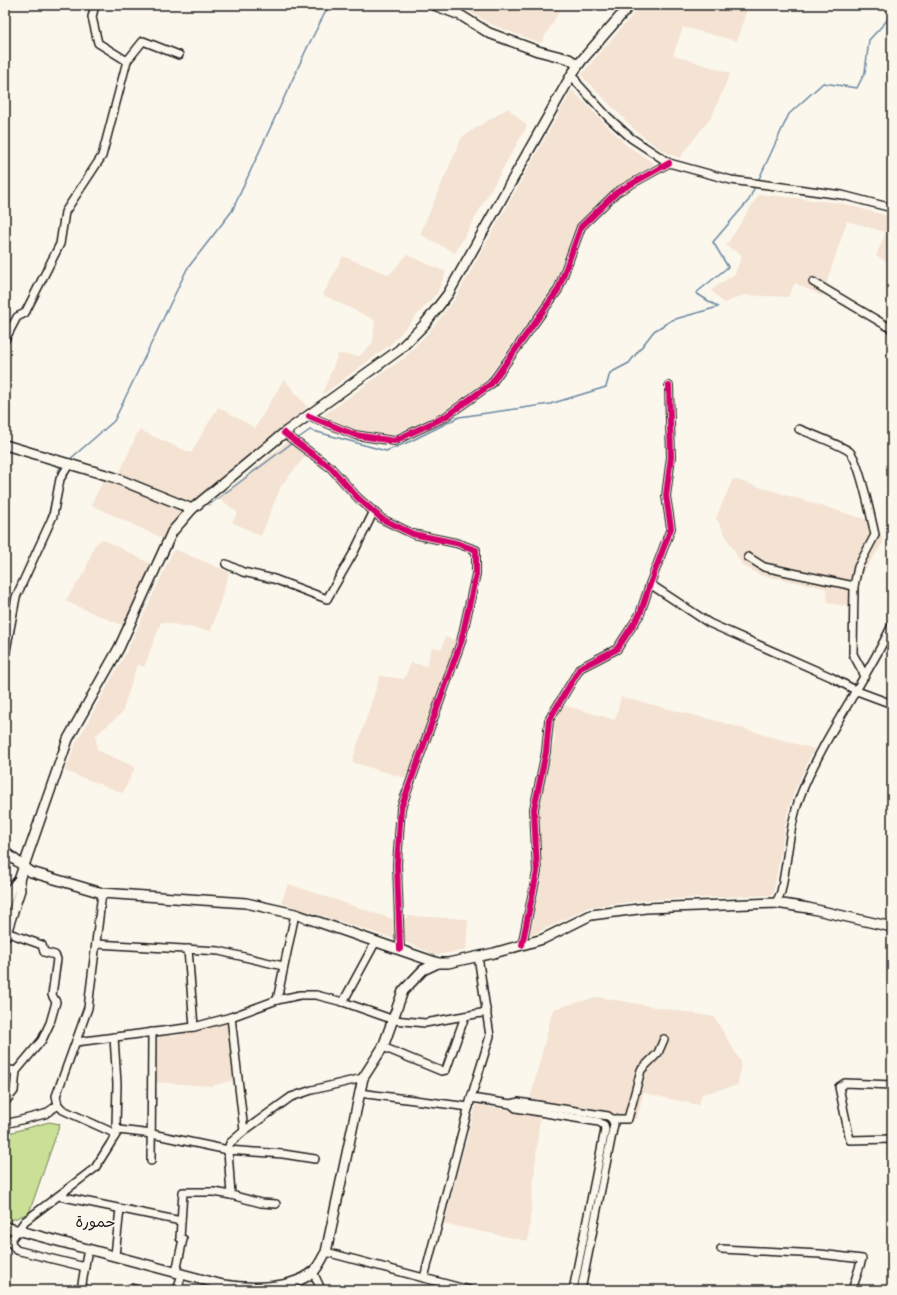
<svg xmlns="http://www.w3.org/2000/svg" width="897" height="1295" font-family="Itim,'Playpen Sans Arabic',sans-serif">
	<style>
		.built { fill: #f4e2d2 }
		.green { fill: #c9e096; stroke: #727e59 }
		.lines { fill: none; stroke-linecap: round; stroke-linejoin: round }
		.stream { stroke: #6987a1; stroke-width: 1.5 }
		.minor-casing { stroke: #1c1c1c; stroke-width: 10 }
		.major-casing { stroke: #1c1c1c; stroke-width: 12 }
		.minor { stroke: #fbf7ec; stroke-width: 7 }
		.major { stroke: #fbf7ec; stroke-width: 9 }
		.cycleway-casing { stroke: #fbf7ec; stroke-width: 8 }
		.cycleway { stroke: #d6006c; stroke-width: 6 }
		.labels { text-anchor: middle; stroke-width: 4; stroke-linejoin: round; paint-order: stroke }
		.quarter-label { font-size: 15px; fill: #1c1c1c; stroke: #fbf7ec }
	</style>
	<rect width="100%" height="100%" fill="#fbf7ec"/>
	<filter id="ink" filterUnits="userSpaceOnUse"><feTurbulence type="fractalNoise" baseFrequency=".025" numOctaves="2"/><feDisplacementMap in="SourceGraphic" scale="8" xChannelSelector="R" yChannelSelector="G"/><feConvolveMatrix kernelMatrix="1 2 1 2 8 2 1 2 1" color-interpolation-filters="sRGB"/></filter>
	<g filter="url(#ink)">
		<g class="built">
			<polygon points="458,5 563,5 541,43 493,25"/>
			<polygon points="641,5 748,5 737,41 683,27 673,55 730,73 712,116 679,158 660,149 637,132 581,75"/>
			<polygon points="572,90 626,145 655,164 614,188 576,224 553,287 486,380 442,412 393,435 356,430 324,415 405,357 430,331 455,299"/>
			<polygon points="508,108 527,126 455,253 420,234 462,137"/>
			<polygon points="759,194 840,203 892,217 892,264 876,256 886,232 847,221 822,296 795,283 788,297 744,295 724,303 711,290 735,274 742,255 726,246"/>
			<polygon points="407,255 446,272 437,293 390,345 322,395 338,354 360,356 373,342 375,320 323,295 343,256 389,275"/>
			<polygon points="284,379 307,407 191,502 119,474 139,430 191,453 218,407 255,428"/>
			<polygon points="288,441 306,455 281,486 261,536 232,522 238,513 219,498"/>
			<polygon points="105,477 184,511 168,529 164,539 91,505"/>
			<polygon points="733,479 878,523 883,543 863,572 857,597 858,608 828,603 826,588 760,575 742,565 716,518"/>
			<polygon points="102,539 153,565 124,626 65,601 85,572 94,546"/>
			<polygon points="174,549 229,572 211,631 161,622 144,667 137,664 122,713 96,735 97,750 135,767 123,793 65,771 76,743 127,651"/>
			<polygon points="5,595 12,596 5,631"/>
			<polygon points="445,637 457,641 408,779 352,762 380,676 404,679 411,663 427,666 432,647 442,649"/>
			<polygon points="621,697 713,720 814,749 794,792 787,814 774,890 772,895 645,900 589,907 530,936 543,873 538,809 555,739 553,724 563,705 615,720"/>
			<polygon points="288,884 395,920 395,939 281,903"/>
			<polygon points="409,916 468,919 466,950 437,955 405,942 404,919"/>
			<polygon points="598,997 714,1017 741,1062 738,1085 702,1094 699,1105 643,1093 637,1119 530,1100 553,1009"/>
			<polygon points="227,1021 233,1080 212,1086 155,1082 157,1040 160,1035 175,1036"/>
			<polygon points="476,1105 540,1114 528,1241 444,1224"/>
		</g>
		<polygon class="green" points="49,1122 60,1124 29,1213 9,1221 5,1220 5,1134"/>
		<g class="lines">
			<g class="stream">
				<polyline points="758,181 789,114 823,83 857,88 865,72 869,40 892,15"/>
				<polyline points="297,439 310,430 386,451 411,441 459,417 550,404 606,387 610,373 629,363 654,331 672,320 718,307 696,293 728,267 713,242 749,200 755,186"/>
				<polyline points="69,460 114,421 187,269 232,211 307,48 329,5"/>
				<polyline points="209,505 292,443"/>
				<polyline points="48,517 59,469 62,466"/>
			</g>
			<defs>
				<g id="minor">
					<polyline points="95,5 92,17 98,43 127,61 143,41 179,55"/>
					<polyline points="572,74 578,84 608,117 631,138 669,163 731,180 842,195 892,208"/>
					<polyline points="813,282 892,329"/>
					<polyline points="5,340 17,317 25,313 60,244 65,212 102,156 127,61"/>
					<polyline points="309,416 355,435 394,441 445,417 491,384 558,290 581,227 617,192 669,163"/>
					<path d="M799,429C809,433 843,446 850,452C859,461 872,521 875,535L858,567L854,586L853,654L865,676"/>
					<polyline points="284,433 331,468 358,498 382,519 413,534 456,543 476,550 476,574 461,642 401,808 397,864 400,949"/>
					<polyline points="748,557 764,567 854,586"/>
					<polyline points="226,564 243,572 274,579 327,599 354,552 374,511"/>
					<polyline points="650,584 709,623 831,677 857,691 892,704"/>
					<polyline points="5,656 16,597 53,516 60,479 70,463"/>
					<polyline points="102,893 88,1008 56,1096 58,1105 63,1110 116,1134"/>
					<path d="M776,903L781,892C788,859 789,825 801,794C825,734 865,682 892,625"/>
					<polyline points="96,944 219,951 283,966"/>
					<polyline points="522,945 537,872 534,809 546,752 549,720 580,668 617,649 640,614 650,584 671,528 666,496 671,457 669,386"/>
					<polyline points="188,949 194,1027"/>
					<polyline points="277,1000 295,914"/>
					<polyline points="343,1002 376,941"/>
					<polyline points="231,1017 244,1131"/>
					<polyline points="114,1037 117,1084 116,1126 119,1130"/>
					<polyline points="76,1042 194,1027 231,1017 277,1000 300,995 316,995 343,1002 394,1020 425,1023 487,1012"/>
					<polyline points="383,1047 441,1071 446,1070 465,1016"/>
					<polyline points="5,1069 16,1071"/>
					<polyline points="892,1085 845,1083 839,1087 850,1140 892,1139"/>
					<polyline points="359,1093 469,1107"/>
					<polyline points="471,1098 511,1104 516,1108 599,1122 604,1125 605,1130 573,1290"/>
					<polyline points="5,1102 14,1091 16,1071 42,1040 50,1023 56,1002 52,995 57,959 55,955 44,952 42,945 6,932"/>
					<polyline points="511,1104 518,1102 608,1116 612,1119 614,1124 581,1290"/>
					<polyline points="612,1119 628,1119 641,1070 658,1053 664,1039"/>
					<polyline points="5,1124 45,1114 58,1105"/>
					<polyline points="151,1161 152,1032"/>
					<polyline points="231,1195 261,1203 276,1204"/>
					<polyline points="59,1196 181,1221"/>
					<polyline points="10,1241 16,1250 85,1267"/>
					<polyline points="5,1243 10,1241 25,1221 95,1168 119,1130 152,1134 228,1150 230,1143 244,1131 291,1097 312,1090 363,1078"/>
					<polyline points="721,1249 820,1254 862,1259 852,1290"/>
					<polyline points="326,1252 469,1290"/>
					<polyline points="115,1255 120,1209"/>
					<polyline points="176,1272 183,1239 180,1238 183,1192 214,1192 231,1195 228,1150 283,1154 315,1159"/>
					<polyline points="313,1272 320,1287 319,1290"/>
					<polyline points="424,1278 471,1098 490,1036 478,956"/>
					<polyline points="81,1290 88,1248"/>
					<polyline points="131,1290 131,1288 138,1290"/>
					<polyline points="177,1290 182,1274"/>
				</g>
				<g id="major">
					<polyline points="434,5 460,15 489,33 538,51 569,59 578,65"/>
					<polyline points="5,445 113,477 192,509"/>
					<polyline points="5,852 31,872 102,893 246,903 295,914 438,963 448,963 494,953 543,939 591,915 646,908 776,903 808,908 892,927"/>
					<polyline points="5,905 11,889 19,880 68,739 119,648 172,532 192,509 284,433 399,350 424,325 448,294 572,74 582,60 630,5"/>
					<polyline points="5,936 20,890 19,880"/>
					<path d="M5,1227L223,1285C249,1289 291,1290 313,1272C318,1268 322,1258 326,1252L363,1078L383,1047L403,991L423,970L438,963"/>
				</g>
			</defs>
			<use href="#minor" class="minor-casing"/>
			<use href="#major" class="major-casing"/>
			<use href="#minor" class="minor"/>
			<use href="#major" class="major"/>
			<defs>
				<g id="cycleway">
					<polyline points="309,416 355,435 394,441 445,417 491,384 558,290 581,227 617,192 669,163"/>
					<polyline points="284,433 331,468 358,498 382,519 413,534 456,543 476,550 476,574 461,642 401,808 397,864 400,949"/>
					<polyline points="522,945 537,872 534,809 546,752 549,720 580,668 617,649 640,614 650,584 671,528 666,496 671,457 669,386"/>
				</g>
			</defs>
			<use href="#cycleway" class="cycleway-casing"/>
			<use href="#cycleway" class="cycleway"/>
		</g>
	</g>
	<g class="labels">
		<g class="quarter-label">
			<text x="95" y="1227">حمورة</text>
		</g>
	</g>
	<rect width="897" height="1295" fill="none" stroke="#fbf7ec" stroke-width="20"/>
	<rect x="10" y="10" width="877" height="1275" fill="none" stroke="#1c1c1c" stroke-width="1.5" filter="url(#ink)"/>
</svg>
